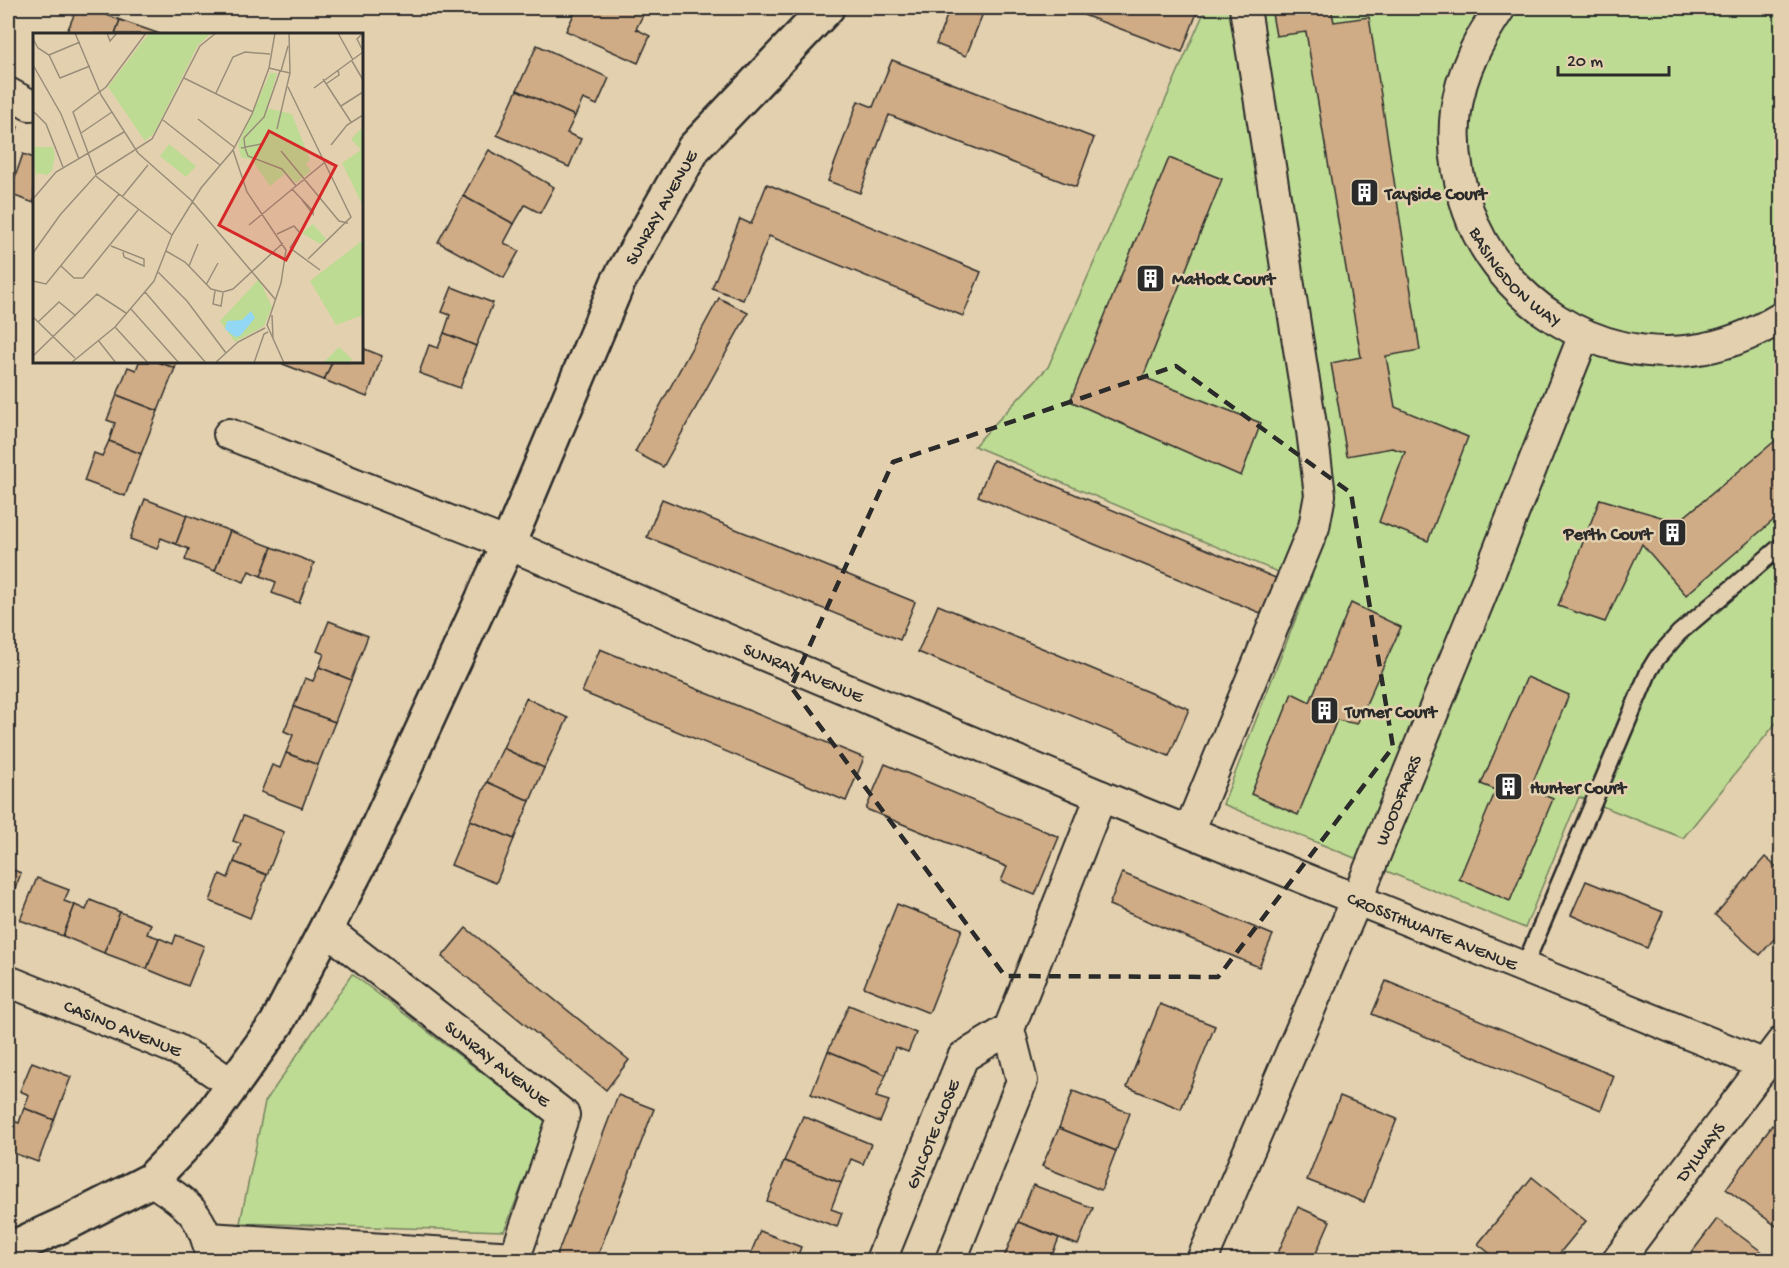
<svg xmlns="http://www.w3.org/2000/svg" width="1789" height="1268" font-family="'Gochi Hand',sans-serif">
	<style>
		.green { fill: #bedb93; stroke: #74835f; stroke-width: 1.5 }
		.building { fill: #cfac85; stroke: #2b2b2b; stroke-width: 1.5 }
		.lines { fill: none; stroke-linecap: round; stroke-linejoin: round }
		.lane-casing { stroke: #2b2b2b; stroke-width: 20 }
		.street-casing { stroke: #2b2b2b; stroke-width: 34 }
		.secondary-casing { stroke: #2b2b2b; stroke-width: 38 }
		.lane { stroke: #e3d0ae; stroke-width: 15 }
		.street { stroke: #e3d0ae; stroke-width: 30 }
		.secondary { stroke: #e3d0ae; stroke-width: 33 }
		.marked { fill: none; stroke: #2b2b2b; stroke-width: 4.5; stroke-dasharray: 12 8; stroke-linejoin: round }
		.labels { text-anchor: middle; stroke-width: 5; stroke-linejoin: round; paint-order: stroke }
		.poi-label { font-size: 18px; font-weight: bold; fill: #2b2b2b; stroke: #e3d0ae; text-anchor: start }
		.street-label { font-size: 18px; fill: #2b2b2b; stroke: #e3d0ae }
		.inset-road { fill: none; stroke: #998e7a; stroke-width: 1.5 }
		.view { fill: #d62828; fill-opacity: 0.15; stroke: #d62828; stroke-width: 3 }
		.inset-edge { fill: none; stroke: #2b2b2b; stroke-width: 3 }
	</style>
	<rect width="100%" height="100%" fill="#e3d0ae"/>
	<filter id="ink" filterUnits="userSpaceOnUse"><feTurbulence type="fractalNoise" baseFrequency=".0167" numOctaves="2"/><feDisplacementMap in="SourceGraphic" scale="12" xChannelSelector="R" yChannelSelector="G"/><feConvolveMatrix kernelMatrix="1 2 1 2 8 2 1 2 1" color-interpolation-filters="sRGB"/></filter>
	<g filter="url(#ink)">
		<g class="green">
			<polygon points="1206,8 1781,8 1781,717 1683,838 1579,797 1525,928 1223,804 1309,585 974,446 1048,367"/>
			<polygon points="352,974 547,1122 504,1231 240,1223 265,1102"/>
		</g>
		<g class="building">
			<polygon points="77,8 88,8 120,20 115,34 66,34"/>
			<polygon points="577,8 632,8 644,13 636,29 650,36 638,63 566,31"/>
			<polygon points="950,8 985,8 966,56 936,44"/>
			<polygon points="1065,8 1193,8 1198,10 1182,52"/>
			<polygon points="1271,8 1331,8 1334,22 1369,17 1420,350 1386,356 1395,407 1468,437 1428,541 1379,522 1405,452 1392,448 1347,456 1331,363 1361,357 1306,32 1276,36"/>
			<polygon points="120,20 160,34 115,34"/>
			<polygon points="537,45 609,78 597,105 583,99 575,116 517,90"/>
			<polygon points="892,60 1094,138 1076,187 889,115 860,193 828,181 858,101 873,107"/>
			<polygon points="517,90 575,116 567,133 581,139 569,167 497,135"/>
			<polygon points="8,123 18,127 8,155"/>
			<polygon points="489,150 554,187 540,213 525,205 514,224 463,196"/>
			<polygon points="23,154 34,158 34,203 9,194"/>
			<polygon points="1169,158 1222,179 1143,377 1261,423 1241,476 1070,401"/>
			<polygon points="767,184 981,272 963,316 769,236 743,300 712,288 740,219 751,224"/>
			<polygon points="463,196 514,224 504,243 519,251 504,278 438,242"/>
			<polygon points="452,287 493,303 476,346 444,333 450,315 442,312"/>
			<polygon points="719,298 748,313 663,467 635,452"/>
			<polygon points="444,333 476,346 460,388 419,373 429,345 438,348"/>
			<polygon points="362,348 382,356 367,397 324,380 332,362 362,362"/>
			<polygon points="139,362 158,362 175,368 158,411 117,395 128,367 136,370"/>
			<polygon points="158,362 177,362 175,368"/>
			<polygon points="284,362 332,362 324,380 283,364"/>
			<polygon points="117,395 158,411 141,454 109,441 115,423 107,420"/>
			<polygon points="1782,435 1782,513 1686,595 1642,544 1605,622 1558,606 1600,499 1678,522"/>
			<polygon points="109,441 141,454 125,496 84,481 94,453 102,456"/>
			<polygon points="993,460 1278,579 1263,614 978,496"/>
			<polygon points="145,499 187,515 176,544 161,538 157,549 130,539"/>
			<polygon points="662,499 915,602 900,640 647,537"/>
			<polygon points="187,515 230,531 215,571 185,560 189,549 176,544"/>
			<polygon points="230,531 272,547 261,576 249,571 244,582 215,571"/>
			<polygon points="272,547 314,563 299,603 272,593 276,582 261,576"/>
			<polygon points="1351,603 1401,627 1357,724 1337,720 1298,815 1251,794 1292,693 1310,702"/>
			<polygon points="938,605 1189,709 1169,756 918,652"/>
			<polygon points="329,621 368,636 351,680 319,667 324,654 317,651"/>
			<polygon points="600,649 864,758 846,801 582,692"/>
			<polygon points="319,667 351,680 335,722 294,707 305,678 313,681"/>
			<polygon points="1527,677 1569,695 1530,789 1553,799 1510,901 1459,879 1496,790 1481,784"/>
			<polygon points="526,698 568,718 544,768 503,748"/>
			<polygon points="294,707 335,722 318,765 286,753 293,735 284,731"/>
			<polygon points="503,748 544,768 530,801 487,782"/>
			<polygon points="286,753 318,765 302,808 261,792 272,765 280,768"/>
			<polygon points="885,764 1059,837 1035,895 1001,881 1007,867 866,809"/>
			<polygon points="487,782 530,801 514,839 470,820"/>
			<polygon points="243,816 284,832 267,875 234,862 241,844 233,841"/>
			<polygon points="470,820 514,839 496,883 451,865"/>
			<polygon points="1765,857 1782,872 1782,930 1760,955 1715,915"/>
			<polygon points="234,862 267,875 250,918 210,901 220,874 228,878"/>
			<polygon points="8,868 21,873 8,907"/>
			<polygon points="1122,873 1273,935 1259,967 1109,905"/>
			<polygon points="37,878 69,890 64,901 75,905 63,936 20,920"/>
			<polygon points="1586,881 1663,912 1647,948 1571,915"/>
			<polygon points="90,900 120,912 104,953 63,936 75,905 86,910"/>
			<polygon points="897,904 962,929 929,1013 864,987"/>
			<polygon points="120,912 151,924 147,934 159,938 147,969 104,953"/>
			<polygon points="466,928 629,1060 606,1090 442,957"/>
			<polygon points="176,935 204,946 188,986 147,969 159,938 173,944"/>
			<polygon points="1386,981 1614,1076 1601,1110 1372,1014"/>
			<polygon points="1160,1004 1215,1026 1181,1109 1127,1087"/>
			<polygon points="849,1005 916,1033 908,1052 895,1047 886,1075 828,1051"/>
			<polygon points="828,1051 886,1075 876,1097 889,1101 880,1122 811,1094"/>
			<polygon points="32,1062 71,1077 54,1120 24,1108 29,1095 20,1091"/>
			<polygon points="1073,1091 1130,1113 1116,1151 1059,1128"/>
			<polygon points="618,1095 654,1109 596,1260 555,1260"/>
			<polygon points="1340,1096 1397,1119 1364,1202 1307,1180"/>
			<polygon points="24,1108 54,1120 38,1162 8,1151 8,1129 11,1120 19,1123"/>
			<polygon points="803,1116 871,1144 863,1164 851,1159 841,1183 784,1161"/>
			<polygon points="1772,1125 1782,1132 1782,1225 1779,1228 1726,1189"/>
			<polygon points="1059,1128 1116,1151 1101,1190 1042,1166"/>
			<polygon points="784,1161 841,1183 831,1209 842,1213 837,1227 767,1201"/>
			<polygon points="1532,1177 1586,1221 1554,1260 1498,1260 1478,1244"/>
			<polygon points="1033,1185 1093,1208 1078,1245 1018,1222"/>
			<polygon points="1298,1207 1330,1221 1313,1260 1275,1260"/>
			<polygon points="1717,1219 1772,1259 1771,1260 1686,1260"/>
			<polygon points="1018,1222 1059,1238 1050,1260 1003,1260"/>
			<polygon points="760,1231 801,1247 796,1260 748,1260"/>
		</g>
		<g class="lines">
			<defs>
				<polyline id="lane" points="1524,967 1649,671 1657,658 1679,633 1782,545"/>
				<g id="street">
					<path id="s1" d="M1500,8C1479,39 1461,72 1456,111C1452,144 1457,178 1468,210C1499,300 1596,364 1693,350C1725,346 1754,334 1782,317"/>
					<polyline points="8,93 30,105"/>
					<path id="s2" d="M229,434L508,544L740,645L1101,796L1765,1065"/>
					<polyline points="1189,831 1314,527 1320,495 1312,431 1245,8"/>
					<path id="s3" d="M8,981L176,1049L201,1063L233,1085"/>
					<path d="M151,1180C187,1204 205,1215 211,1260"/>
					<polyline points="208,1238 515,1257 564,1115 327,930"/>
					<path id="s4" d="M881,1260L963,1057L1009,1029"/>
					<polyline points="951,1260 1022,1081 1009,1029 1101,796"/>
					<path id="s5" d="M1202,1260L1357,899L1481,595L1584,335"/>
					<path id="s6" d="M1618,1260L1782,1042"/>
				</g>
				<g id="secondary">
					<path id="s7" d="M8,1250L69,1222L151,1180L181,1149L211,1115L277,1023L368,848L508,544L618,282L694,148L827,8"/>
				</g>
			</defs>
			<use href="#lane" class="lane-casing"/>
			<use href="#street" class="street-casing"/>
			<use href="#secondary" class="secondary-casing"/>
			<use href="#lane" class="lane"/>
			<use href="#street" class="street"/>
			<use href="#secondary" class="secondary"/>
		</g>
	</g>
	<path class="marked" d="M1176,366L1351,493L1393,747L1218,977L1005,976L791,687L893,462Z"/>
	<defs>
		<symbol id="building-square" viewBox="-11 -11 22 22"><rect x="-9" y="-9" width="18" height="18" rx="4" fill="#2b2b2b" stroke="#e3d0ae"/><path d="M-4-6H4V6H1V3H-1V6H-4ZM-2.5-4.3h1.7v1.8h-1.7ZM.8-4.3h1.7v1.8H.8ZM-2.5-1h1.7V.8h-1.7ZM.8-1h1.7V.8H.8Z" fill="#fff"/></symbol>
	</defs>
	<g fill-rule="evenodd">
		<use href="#building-square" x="1348" y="176" width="33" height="33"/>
		<use href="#building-square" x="1134" y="262" width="33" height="33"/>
		<use href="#building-square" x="1656" y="516" width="33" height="33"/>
		<use href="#building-square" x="1308" y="694" width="33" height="33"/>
		<use href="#building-square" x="1492" y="770" width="33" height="33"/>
	</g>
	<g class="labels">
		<g class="poi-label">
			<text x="1385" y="199">Tayside Court</text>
			<text x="1172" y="284">Matlock Court</text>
			<text x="1652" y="539" text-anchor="end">Perth Court</text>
			<text x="1345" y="717">Turner Court</text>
			<text x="1530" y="793">Hunter Court</text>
		</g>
		<g class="street-label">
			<text dy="6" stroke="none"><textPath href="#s7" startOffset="1263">SUNRAY AVENUE</textPath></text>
			<text dy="6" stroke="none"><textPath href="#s1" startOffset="297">BASINGDON WAY</textPath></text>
			<text dy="6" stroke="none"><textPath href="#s2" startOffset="622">SUNRAY AVENUE</textPath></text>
			<text dy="6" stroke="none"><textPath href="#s5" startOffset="500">WOODFARRS</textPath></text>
			<text dy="6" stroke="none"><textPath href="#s2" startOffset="1302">CROSSTHWAITE AVENUE</textPath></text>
			<text dy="6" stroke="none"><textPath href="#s3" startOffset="124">CASINO AVENUE</textPath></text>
			<text transform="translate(498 1063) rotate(38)" y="6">SUNRAY AVENUE</text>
			<text dy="6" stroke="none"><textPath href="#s4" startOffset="136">GYLCOTE CLOSE</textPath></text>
			<text dy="6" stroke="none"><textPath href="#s6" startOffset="136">DYLWAYS</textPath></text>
		</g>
	</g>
	<g transform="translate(33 33)">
		<rect width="330" height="330" fill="#e3d0ae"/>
		<path d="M116,0H178L165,12L121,100L112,108L75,54ZM237,40H244L234,75L259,81L277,127L273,131L278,138L263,150L253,140L237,153L219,127L208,124L205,112ZM330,94V173L309,130L328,117L318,106ZM136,111L163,133L153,144L127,123ZM0,114H20L22,122L19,138L14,142L4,140L3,146ZM280,191L293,206L287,211L269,200ZM330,207V282L303,292L277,248ZM226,246L239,274L231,293L202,309L187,288ZM306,314L319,326L316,330H290Z" fill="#bedb93"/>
		<path d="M218,278L222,285L207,303L202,304L192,296L194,288L209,287Z" fill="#92d7f3"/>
		<path class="inset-road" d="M42,0L68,62L105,120L158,167L242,266M74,0L77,8L84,0M113,0L73,54L40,79L64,144L139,202M305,0L320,27M330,0L324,6L330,18M0,6L5,15L16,22L27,45L57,33M16,22L47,9M319,28L330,47M0,32L28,81L46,126M236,35L257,40M247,38L231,84L211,105L212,115L215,123L249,136L263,153M248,38L255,13M151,45L220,79M290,46L318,89M293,51L306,42L305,37M255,54L318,184L275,226M281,55L330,19M183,60L200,24L212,19L237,21M308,73L330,59M0,78L13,91L30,134M165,86L201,114M130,87L187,132M244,96L257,40L256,0M48,100L79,79M298,112L314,92L330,82M208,115L228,111M200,117L214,159L253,217L248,250L234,292L251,330M248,118L306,188L315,190M259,156L280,178V181L269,167M89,164L115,132M0,166L23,139L91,99M216,192L292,129M244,201L261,193L267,200L257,215M78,213L111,226V233L91,224L90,219M257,215L287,237M133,218L152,229L178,256L190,259L200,256L250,210M0,220L27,182L64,141L119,106L167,13L183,0M28,233L41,245H50L105,177M156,233L165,211M125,239L154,268L193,320M0,248L13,251L86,161M173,252L185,230M182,258L180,271L188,273L190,260M112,259L173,330M98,276L146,330M239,282L240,305M0,284L42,325M5,289L26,269L43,283M82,294L115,330M65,307L83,330M0,323L64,261L93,280M38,330L82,294L121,248L139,202L168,155L200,117L219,81L236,35L242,0M182,330L205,309L232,295M221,330L231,301L235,299"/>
		<path class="view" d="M236,98L303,133L253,227L186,192Z"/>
		<rect width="330" height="330" class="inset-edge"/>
	</g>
	<rect width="1789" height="1268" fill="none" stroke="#e3d0ae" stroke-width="30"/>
	<rect x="15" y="15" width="1759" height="1238" fill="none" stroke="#2b2b2b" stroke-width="2" filter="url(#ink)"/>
	<path d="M1558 66v9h111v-9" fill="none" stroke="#2b2b2b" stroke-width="3"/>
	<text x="1567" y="66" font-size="18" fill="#2b2b2b" stroke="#e3d0ae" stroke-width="4.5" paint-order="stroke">20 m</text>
</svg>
